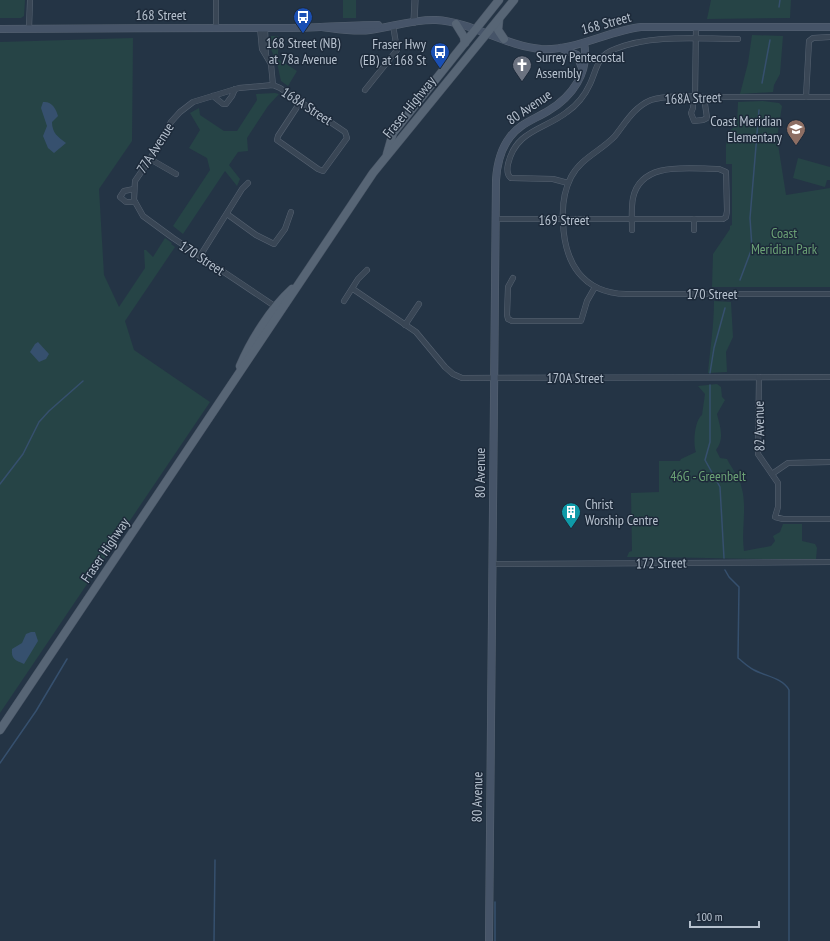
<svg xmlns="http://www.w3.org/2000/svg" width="830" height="941" font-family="'PT Sans Narrow',sans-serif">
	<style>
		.green { fill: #264446 }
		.water { fill: #36506e }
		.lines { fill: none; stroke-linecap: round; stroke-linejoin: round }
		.stream { stroke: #36506e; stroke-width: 1.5 }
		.minor-casing { stroke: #576372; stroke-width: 6 }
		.tertiary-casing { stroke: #576372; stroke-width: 7 }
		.secondary-casing { stroke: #576372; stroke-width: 8 }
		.primary-casing { stroke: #455161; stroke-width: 9 }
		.minor { stroke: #394655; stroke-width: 5 }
		.tertiary { stroke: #394655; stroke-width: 6 }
		.secondary { stroke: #465468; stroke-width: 7 }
		.primary { stroke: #576575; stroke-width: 8 }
		.labels { text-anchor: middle; stroke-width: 3; stroke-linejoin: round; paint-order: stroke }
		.street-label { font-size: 14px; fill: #b6c1ce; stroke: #1d2a3a }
		.poi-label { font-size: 14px; fill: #b6c1ce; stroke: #1d2a3a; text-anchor: end }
		.park-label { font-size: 14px; fill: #6ba175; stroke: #1d2a3a }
	</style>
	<rect width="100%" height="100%" fill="#243445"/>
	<g class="green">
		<polygon points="0,0 25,0 24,16 21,18 0,18"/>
		<rect x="343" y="0" width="13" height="18"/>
		<polygon points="711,0 791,0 790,18 707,19"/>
		<polygon points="752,35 783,36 780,74 774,85 773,92 740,94 748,63"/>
		<polygon points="271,36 278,36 278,59 297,71 288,86 281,81 277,63 270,47 269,39"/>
		<polygon points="133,38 132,141 99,189 104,275 119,307 145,268 144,250 146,250 153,257 165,238 172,243 171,244 175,247 125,321 134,350 210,402 0,713 0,42"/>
		<polygon points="275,93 279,94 268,106 247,138 248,151 238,152 229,165 240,179 237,186 225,171 183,234 173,226 210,170 207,158 189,148 200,130 190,113 199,108 200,115 224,131 237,131 257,100 256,94"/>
		<polygon points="763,101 779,103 782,106 777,138 786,195 830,188 830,287 712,287 713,254 730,229 730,226 732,225 732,164 726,164 726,145 729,131 737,125 738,102"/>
		<polygon points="798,158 830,167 830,180 827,180 825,187 793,178"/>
		<path d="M714,301L731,302L733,337L726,352L727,372L708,373C710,349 714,326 714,301Z"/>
		<path d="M717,384L721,387L722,397L725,400L717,414C720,427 725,438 716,450L720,458L727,459C732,469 740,478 742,489C747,509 741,531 744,551L771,546L775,541L773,536L780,532L783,524H802V541L815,544L817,548L816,559C753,560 690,557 627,557L629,552L632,551L631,493L659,492V461H680L681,459L696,452C693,445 694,421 702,415L705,394L698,386Z"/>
	</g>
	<g class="water">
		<path d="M43,102C52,101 56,109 58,116L52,122C52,133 58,137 66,143L54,153L48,148L43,136L47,126L41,108Z"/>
		<polygon points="38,342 49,354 46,359 39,362 30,352 35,344"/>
		<path d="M31,632H35L38,641L24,664C15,660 11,659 12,649L22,643L26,634Z"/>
	</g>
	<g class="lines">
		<g class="stream">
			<polyline points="779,7 780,0"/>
			<polyline points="762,83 770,40"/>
			<polyline points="740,280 752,248 750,218 759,110"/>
			<polyline points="710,373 714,348 725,308"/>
			<polyline points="710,385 710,442 705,460 720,487 724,558"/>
			<polyline points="0,484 23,454 39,422 49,411 83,381"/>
			<path d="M725,570L729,577L739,587L738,658C743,662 748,667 754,670C765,676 783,678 789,690V941"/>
			<polyline points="0,763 36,711 67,659"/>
			<polyline points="495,902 495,941"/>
			<polyline points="214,941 215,860"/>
		</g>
		<defs>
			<g id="minor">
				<polyline points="216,28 216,0"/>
				<polyline points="260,28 262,49 271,64 273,85"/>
				<polyline points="265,28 266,54"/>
				<polyline points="29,29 30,0"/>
				<polyline points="365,90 397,50 393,25"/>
				<polyline points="213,96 223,104 226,104 232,96 235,89"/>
				<polyline points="693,96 693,108 691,113 694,121 703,120 707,118 704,97"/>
				<polyline points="695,96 696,27"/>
				<polyline points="806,97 809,41 813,38 830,37"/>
				<path d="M830,97C792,97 753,97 715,97C696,97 669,94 651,100C634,107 626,122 615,136C601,151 581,158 571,177C564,191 562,206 563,221C564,262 582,293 626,294H830"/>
				<polyline points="150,159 176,174"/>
				<path d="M568,183L553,179L511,178C507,175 507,169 508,164C516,130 544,130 567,112C577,105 585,95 590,84C597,69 597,55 615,49C652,34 698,39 738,39"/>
				<polyline points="134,189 124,191 120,197 126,202 135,202"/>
				<polyline points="227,214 256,235 274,244 285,229 291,212"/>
				<path d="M496,219H723L726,217L727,211L726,172L719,169C690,169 641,160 633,198C631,208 632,219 632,230"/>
				<polyline points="694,219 694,230"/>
				<polyline points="200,256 242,189 248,183"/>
				<polyline points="513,278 508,287 507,315 508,319 512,321 581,321 587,301 595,287"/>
				<polyline points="353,289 416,332 445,367 453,374 462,378 830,377"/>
				<polyline points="344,301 358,279 367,270"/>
				<polyline points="276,307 173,238 143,216 134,200 135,181 150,159 171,122 180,112 193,102 239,88 273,85 280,88 345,132 347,138 323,171 318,169 277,140 278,136 301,101"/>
				<polyline points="405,325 419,304"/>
				<polyline points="759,377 758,454 778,483 778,507 775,517 783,519 830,519"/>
				<polyline points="772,474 788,463 830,462"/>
				<polyline points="493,564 830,562"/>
			</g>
			<polyline id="tertiary" points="414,22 415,0"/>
			<g id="secondary">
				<path d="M322,27C338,29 355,32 370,30C392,27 414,19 436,20C472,22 505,46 541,49C576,51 607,31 641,27H830"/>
				<path d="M0,29C90,28 181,28 271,28C307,29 342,25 378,25"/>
				<polyline points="561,48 577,55 582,68"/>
				<path d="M489,941L496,180C497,164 500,150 510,137C519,124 535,119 548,111C572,97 590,72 584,43"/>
			</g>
			<g id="primary">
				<polyline points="499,19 498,30 504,39"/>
				<polyline points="456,24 464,37 465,43"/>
				<polyline points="387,154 393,133 499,0"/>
				<path d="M240,366C251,340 271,308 292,289"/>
				<polyline points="0,730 373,173 514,0"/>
			</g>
		</defs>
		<use href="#minor" class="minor-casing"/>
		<use href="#tertiary" class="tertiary-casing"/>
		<use href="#secondary" class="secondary-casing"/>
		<use href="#primary" class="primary-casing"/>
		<use href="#minor" class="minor"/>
		<use href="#tertiary" class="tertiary"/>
		<use href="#secondary" class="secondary"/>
		<use href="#primary" class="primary"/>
	</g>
	<defs>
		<symbol id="bus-pin" viewBox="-11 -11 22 30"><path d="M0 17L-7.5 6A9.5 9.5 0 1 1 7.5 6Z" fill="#1a4fb4" stroke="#1d2a3a"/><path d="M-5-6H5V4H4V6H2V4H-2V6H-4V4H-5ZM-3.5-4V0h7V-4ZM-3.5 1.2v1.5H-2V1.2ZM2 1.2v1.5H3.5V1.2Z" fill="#fff"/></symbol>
		<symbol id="church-pin" viewBox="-11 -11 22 30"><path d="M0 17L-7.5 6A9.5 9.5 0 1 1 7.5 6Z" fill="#6b7280" stroke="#1d2a3a"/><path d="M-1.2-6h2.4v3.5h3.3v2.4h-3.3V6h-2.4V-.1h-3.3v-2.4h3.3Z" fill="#fff"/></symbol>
		<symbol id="school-pin" viewBox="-11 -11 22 30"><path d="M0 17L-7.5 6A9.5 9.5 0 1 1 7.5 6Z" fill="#8d6e63" stroke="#1d2a3a"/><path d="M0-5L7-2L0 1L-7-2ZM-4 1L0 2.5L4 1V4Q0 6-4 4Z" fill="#fff"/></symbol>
		<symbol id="building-pin" viewBox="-11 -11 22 30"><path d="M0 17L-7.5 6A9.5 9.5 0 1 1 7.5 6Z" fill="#0f9aa8" stroke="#1d2a3a"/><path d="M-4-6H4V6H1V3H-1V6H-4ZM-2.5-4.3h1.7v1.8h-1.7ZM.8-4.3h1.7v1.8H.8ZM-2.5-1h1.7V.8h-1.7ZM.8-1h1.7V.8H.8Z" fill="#fff"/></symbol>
	</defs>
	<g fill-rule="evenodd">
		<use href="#bus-pin" x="292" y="6" width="22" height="30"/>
		<use href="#bus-pin" x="429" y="41" width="22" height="30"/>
		<use href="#church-pin" x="511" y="54" width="22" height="30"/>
		<use href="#school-pin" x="785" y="118" width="22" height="30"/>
		<use href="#building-pin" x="560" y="501" width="22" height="30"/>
	</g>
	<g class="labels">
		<g class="street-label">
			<text x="161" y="20">168 Street</text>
			<text transform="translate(606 23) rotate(-15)" y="5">168 Street</text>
			<text transform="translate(693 98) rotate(-2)" y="5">168A Street</text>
			<text transform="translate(307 106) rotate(33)" y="5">168A Street</text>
			<text transform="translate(409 107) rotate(-51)" y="5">Fraser Highway</text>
			<text transform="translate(529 107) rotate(-34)" y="5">80 Avenue</text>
			<text transform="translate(155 148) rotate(-58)" y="5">77A Avenue</text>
			<text x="564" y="225">169 Street</text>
			<text transform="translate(202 258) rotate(33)" y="5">170 Street</text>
			<text x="712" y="299">170 Street</text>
			<text x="575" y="383">170A Street</text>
			<text transform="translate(759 426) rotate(-91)" y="5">82 Avenue</text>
			<text transform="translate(480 473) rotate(-90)" y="5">80 Avenue</text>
			<text transform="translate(105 550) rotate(-56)" y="5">Fraser Highway</text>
			<text transform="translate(661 563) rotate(-1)" y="5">172 Street</text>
			<text transform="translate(477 797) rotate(-89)" y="5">80 Avenue</text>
		</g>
		<g class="poi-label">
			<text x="303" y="48" text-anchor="middle">168 Street (NB)<tspan x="303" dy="16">at 78a Avenue</tspan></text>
			<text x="426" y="49">Fraser Hwy<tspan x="426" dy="16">(EB) at 168 St</tspan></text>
			<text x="536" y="62" text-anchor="start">Surrey Pentecostal<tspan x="536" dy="16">Assembly</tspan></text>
			<text x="782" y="126">Coast Meridian<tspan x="782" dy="16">Elementary</tspan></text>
			<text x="585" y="509" text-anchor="start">Christ<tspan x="585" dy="16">Worship Centre</tspan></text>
		</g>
		<g class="park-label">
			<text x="784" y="238">Coast<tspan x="784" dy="16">Meridian Park</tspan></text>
			<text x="708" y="481">46G - Greenbelt</text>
		</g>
	</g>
	<path d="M690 921v6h69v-6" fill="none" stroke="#b6c1ce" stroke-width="2"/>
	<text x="696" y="921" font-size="12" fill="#b6c1ce" stroke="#1d2a3a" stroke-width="3" paint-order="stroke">100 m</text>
</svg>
